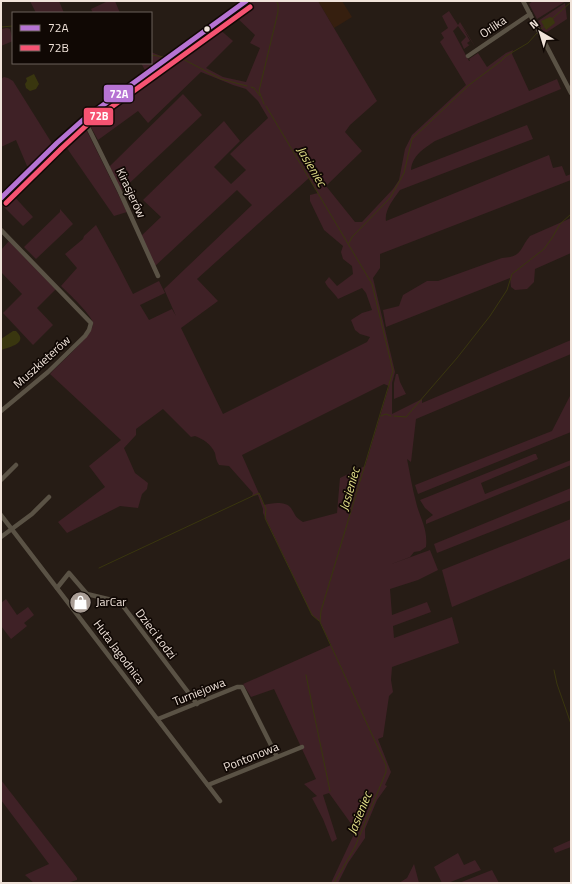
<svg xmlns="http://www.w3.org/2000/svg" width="572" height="884" font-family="'Titillium Web',sans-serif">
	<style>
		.built { fill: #361f0f }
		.green { fill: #3f2126; fill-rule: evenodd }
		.water { fill: #39360f }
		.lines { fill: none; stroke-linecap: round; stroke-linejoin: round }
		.stream { stroke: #39360f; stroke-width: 1 }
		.minor { stroke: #5a5245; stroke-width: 4.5 }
		.bus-1-casing { stroke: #100804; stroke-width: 8 }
		.bus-2-casing { stroke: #100804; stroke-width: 8 }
		.bus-1 { stroke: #b673d3; stroke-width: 5 }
		.bus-2 { stroke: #f65372; stroke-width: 5 }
		.bus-dot { fill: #f0e3da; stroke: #100804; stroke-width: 1.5 }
		.labels { text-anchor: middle; stroke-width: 3.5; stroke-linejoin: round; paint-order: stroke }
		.street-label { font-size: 12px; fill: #f0e3da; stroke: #100804 }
		.poi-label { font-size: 12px; fill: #f0e3da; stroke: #100804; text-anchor: start }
		.water-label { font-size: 13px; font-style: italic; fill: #dfdc87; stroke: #100804 }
		.line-badge { stroke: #100804; stroke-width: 1.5 }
		.badge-label { font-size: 11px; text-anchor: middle; font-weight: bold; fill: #fff }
	</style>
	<rect width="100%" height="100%" fill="#261c15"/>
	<polygon class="built" points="318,1 342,1 352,17 334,28"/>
	<g class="green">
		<polygon points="30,1 59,1 64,13 36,13"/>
		<polygon points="108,1 115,1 120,13 93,13 91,9"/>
		<path d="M249,1H318L377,101L350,125L345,132L362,151L326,186L355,222H362L393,189L399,180L405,149L412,135L466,85L440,42L444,38L441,33L448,28L442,16L449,11L458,25L460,22L476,48L462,27L470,41L467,43L469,45L471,44L464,49L461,42L466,37L458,26L453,31L469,61H470L469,59L478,53L487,67L506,53L513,50L512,54L529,91L557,79L561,89L435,141C423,149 412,156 411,170L527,125L533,139L400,190C394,198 384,211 386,221L549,155L553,168L562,166L566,176L571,174V180L380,254V268L373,278L395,372L392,383V414L422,399V403L571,340V354L416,419L411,462L407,459C410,473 412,488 416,502C420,519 428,528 426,547L420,551L414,552L410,557L389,565L430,550L438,570L418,580L390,589L392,615L427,602L431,612L393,626L394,638L452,617L459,643L392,667L391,680L393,692L389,696L383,737L378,739L391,772L385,785L387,786L377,800L365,829V838L348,863L338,883H331L354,834L352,825L329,793L323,795L337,839L332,842L323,819L312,798L317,796L304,784L316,779L274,689L251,697L243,684L331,645L320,622L312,615L263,513V509L258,495L252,496L253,493L229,466L219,465C216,460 216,458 215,453C211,444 203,439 195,436L191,437L163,409L136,429V435L124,448L135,473L148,483L147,489L142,494L138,508L120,506L67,533L58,522L105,487L89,466L121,440L50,374C57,366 95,333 93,323C91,314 68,293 61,286L77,268L65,254L83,239L84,236L96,225L117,263L133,294L159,281L165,293L140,305L149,320L172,309L176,316L164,289L252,205L237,190L154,267L140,237L161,217L143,200L224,121L240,141L214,167L231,184L246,170L230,154L268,118L258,101L246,89L233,85L201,72L148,123L138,111L98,140L87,120ZM234,15L255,35L250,43L260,48L246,82L223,77L206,68L233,41L217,27ZM309,178L318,193L310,195V201L324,230L343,246L341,252L343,259L352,266L353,274L337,286L329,277L325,282C328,289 334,292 338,299L362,288L366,293L372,310L362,313L351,320L355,330L360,334L370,337L367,342L223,414L181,328L218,301L197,279ZM384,384L389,386L365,466L340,478L337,513L303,522C293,516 296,514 290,507C285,501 271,503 264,505L242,455Z"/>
		<polygon points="533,1 566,1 537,19 529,4"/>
		<polygon points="565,3 567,19 544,34 538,21"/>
		<polygon points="7,28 10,29 13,41 1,46 1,29"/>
		<polygon points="151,52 166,58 146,72 141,63 151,63"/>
		<polygon points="4,77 8,78 13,81 53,145 30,168 27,166 16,140 1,147 1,79"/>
		<polygon points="183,94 202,115 120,192 109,167"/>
		<polygon points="82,123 84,125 127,212 114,216 62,141"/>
		<polygon points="11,193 33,217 23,226 1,204"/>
		<polygon points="60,209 73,224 36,259 24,247 60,212"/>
		<path d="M571,218V253L535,269L534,282L527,289L515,290L511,287L510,278L386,327L383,310L399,306L403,295L427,281H438L502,258C523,257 519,249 530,236Z"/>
		<polygon points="9,241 56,289 37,308 53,325 33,345 3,313 22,294 1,272 1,250"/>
		<polygon points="396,374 398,374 400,382 406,394 394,399 394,383"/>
		<polygon points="571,394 571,432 418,494 415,485 552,431"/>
		<polygon points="534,454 536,454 538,459 481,483 485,494 571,460 571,465 426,524 426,520 433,515 425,508 420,500"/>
		<polygon points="571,488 571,500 437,553 434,544"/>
		<polygon points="571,519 571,558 452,607 442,570"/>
		<polygon points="6,599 17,615 28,607 34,615 24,623 27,626 11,639 1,626 1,603"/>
		<polygon points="1,780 77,878 77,880 67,883 34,883 25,875 49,864 1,800"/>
		<polygon points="571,840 571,847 555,853 553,848"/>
		<polygon points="458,853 464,865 475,860 481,870 448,883 442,883 434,867"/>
		<polygon points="414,864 419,883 399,883 407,878"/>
		<polygon points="492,870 499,883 459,883"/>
	</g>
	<g class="water">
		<polygon points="550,17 553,18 555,23 546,30 541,21"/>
		<polygon points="34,74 39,84 36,89 30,91 26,88 25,84 27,81 26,78"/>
		<path d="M13,331H16C29,343 10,347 1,350V339Z"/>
	</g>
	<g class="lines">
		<g class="stream">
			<polyline points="553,18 571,2"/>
			<polyline points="1,27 13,26"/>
			<polyline points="541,29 545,26"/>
			<polyline points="151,55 164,57"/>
			<polyline points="169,61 179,57 221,79 247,86"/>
			<polyline points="251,87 254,88 260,96"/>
			<polyline points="264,104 259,91 278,12 278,4 276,1"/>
			<polyline points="266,106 372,284 393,371 321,611 320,622 386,765 386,772 355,847 334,883"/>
			<polyline points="349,243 352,237 390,198 404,173 412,139 469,85 501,61 506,56 528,43 537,33"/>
			<polyline points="381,416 386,414 391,416"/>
			<polyline points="394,416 406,417 457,358 490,316 507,290 512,274 544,249 552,238 560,224 571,214"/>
			<polyline points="99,568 259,493 266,509 265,518 312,615 319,621"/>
			<polyline points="554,670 557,684 571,724"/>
			<polyline points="306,675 330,791"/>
		</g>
		<g class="minor">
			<polyline points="523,1 571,93"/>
			<polyline points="468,56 530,14"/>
			<polyline points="84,119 120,192 158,276"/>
			<polyline points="1,198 57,143 84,119 246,1"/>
			<polyline points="1,230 91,323 89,330 85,336 48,372 1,411"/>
			<polyline points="1,480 16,465"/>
			<polyline points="1,515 220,801"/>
			<polyline points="1,537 32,514 49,497"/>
			<polyline points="57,588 69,573 87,594 120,602 197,704"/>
			<polyline points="158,719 237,687 242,687 277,757"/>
			<polyline points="208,785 302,747"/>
		</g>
		<defs>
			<polyline id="bus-1" points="1,198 57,143 84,119 246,1"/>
			<polyline id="bus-2" points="6,203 62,148 88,124 250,7"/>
		</defs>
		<use href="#bus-1" class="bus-1-casing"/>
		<use href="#bus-2" class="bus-2-casing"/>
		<use href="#bus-1" class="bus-1"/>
		<use href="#bus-2" class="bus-2"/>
	</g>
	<defs>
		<symbol id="shop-disc" viewBox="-11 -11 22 22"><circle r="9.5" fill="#a99d95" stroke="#100804"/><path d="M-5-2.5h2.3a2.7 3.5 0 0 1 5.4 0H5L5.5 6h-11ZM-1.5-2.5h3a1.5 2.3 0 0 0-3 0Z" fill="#fff"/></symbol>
	</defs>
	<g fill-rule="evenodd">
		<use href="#shop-disc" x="68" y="590" width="25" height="25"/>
	</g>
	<circle class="bus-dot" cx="207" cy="29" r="3.5"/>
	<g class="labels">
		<g class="street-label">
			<text transform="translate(493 27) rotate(-34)" y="4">Orlika</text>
			<text transform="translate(131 193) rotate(65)" y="4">Kirasjerów</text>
			<text transform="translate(42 362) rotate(-42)" y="4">Muszkieterów</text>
			<text transform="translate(156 634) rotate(53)" y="4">Dzieci Łodzi</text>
			<text transform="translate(119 652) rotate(53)" y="4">Huta Jagodnica</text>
			<text transform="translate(199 692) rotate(-22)" y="4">Turniejowa</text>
			<text transform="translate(251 757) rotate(-22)" y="4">Pontonowa</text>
		</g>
		<g class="poi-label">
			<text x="96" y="606">JarCar</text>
		</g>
		<g class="water-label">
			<text transform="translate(312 166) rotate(59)" y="5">Jasieniec</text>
			<text transform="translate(349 489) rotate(-74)" y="5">Jasieniec</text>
			<text transform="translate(359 813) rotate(-68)" y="5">Jasieniec</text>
		</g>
	</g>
	<g class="line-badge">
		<rect x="103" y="84" width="31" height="19" rx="4" fill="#b673d3"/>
		<rect x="83" y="107" width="31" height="19" rx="4" fill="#f65372"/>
	</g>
	<g class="badge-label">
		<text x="119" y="98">72A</text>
		<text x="99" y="120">72B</text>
	</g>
	<rect width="572" height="884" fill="none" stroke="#f0e3da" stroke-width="4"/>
	<rect x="12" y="12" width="140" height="52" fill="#100804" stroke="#6a605a"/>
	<rect x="20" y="25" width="20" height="6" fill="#b673d3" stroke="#6a605a"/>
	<text x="48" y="32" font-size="12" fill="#f0e3da">72A</text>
	<rect x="20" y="45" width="20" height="6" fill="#f65372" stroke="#6a605a"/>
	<text x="48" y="52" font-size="12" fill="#f0e3da">72B</text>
	<g transform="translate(540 32) rotate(322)" stroke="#100804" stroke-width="3" paint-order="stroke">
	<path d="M0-3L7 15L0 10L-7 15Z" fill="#f0e3da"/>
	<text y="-6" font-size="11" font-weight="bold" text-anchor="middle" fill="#f0e3da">N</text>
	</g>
</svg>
